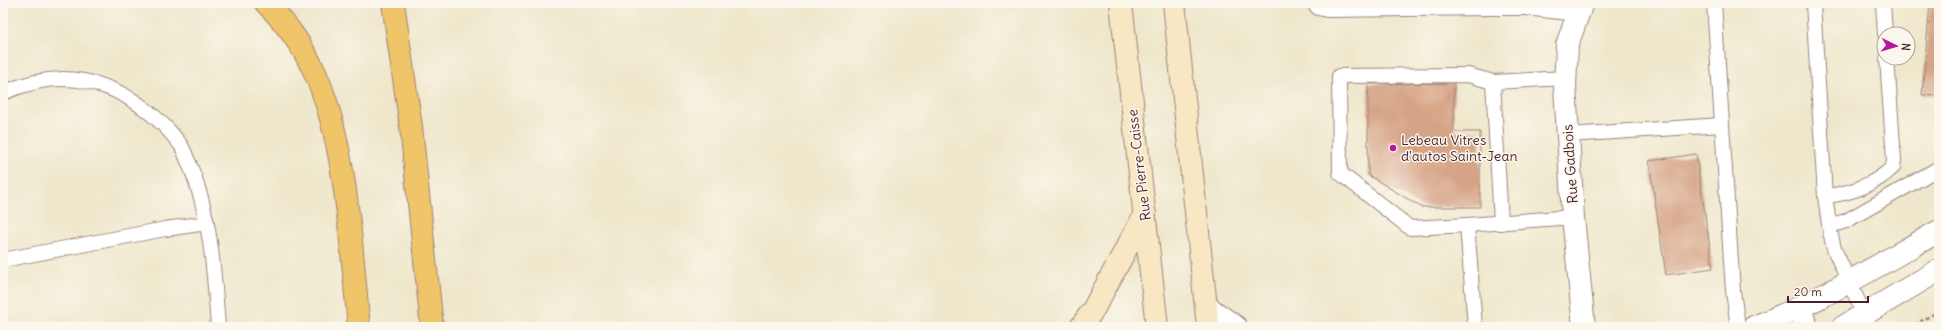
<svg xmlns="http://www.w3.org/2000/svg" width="1942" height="330" font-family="Delius,sans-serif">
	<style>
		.building { fill: #d5a385 }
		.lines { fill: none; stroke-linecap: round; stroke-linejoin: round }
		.lane-casing { stroke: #9c837b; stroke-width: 16 }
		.street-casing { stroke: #9c837b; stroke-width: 24 }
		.secondary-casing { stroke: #9c837b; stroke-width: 24 }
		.highway-casing { stroke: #9c837b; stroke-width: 24 }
		.path { stroke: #9c837b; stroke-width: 2.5; stroke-dasharray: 3 3; stroke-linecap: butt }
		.lane { stroke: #fff; stroke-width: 14 }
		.street { stroke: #fff; stroke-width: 22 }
		.secondary { stroke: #f9e7c3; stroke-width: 22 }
		.highway { stroke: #f0c469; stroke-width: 22 }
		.poi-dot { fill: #b5179e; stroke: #fbf7ec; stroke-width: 1.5 }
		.labels { text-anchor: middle; stroke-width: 3; stroke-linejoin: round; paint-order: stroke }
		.poi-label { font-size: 14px; fill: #4a1f2b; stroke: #fbf7ec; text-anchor: start }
		.street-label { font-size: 14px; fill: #4a1f2b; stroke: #fbf7ec }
	</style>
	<rect width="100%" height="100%" fill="#fbf7ec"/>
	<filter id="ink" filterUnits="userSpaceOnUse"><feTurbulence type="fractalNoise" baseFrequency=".025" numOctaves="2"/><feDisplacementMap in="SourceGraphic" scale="8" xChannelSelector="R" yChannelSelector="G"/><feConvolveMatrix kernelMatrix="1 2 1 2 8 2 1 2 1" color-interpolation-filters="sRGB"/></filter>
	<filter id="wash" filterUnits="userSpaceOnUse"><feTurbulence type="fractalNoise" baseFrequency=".012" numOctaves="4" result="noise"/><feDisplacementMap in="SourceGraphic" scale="16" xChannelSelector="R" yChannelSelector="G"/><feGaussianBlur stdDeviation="0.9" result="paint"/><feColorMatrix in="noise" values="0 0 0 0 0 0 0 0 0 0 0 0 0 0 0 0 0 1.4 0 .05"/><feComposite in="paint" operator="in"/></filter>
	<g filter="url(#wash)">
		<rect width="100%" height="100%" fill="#eee7cb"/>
		<g id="blocks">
			<g class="building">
				<polygon points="1930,3 1939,3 1939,96 1922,95"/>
				<polygon points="1454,83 1454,132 1480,132 1480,207 1421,207 1368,175 1368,84"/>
				<polygon points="1696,154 1713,268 1666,275 1649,161"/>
			</g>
		</g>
	</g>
	<g filter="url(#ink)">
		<use href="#blocks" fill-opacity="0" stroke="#9c837b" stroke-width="1"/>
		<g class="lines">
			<defs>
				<g id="lane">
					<polyline points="1314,3 1318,8 1327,10 1488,8 1488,3"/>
					<polyline points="1714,3 1733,291 1738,327"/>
					<polyline points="1813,3 1825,196 1830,231 1834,249 1864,314"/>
					<polyline points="1883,3 1885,34"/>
					<polyline points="1488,8 1526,8 1577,14"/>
					<polyline points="1493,82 1565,78"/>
					<path d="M3,93C36,78 72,74 106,87C134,97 162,120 180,144C184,149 186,157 189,163C211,214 214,272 218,327"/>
					<polyline points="1568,135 1722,125"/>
					<path d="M1825,196C1849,194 1875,185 1893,167L1894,160L1887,58"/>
					<polyline points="1467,225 1410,228 1340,173 1339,76 1468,75 1493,82 1501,223"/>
					<polyline points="1829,226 1846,221 1939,168"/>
					<polyline points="3,260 165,229 207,223"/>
					<polyline points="1475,327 1467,225 1573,217"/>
				</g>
				<g id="street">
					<polyline points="1582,3 1567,45 1565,86 1573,217 1584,327"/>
					<polyline points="1207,307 1236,327"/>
					<polyline points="1799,308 1807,327"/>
					<path d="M1754,327C1819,302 1878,265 1939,231"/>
					<polyline points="1843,327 1939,270"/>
				</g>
				<g id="secondary">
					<polyline points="1121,3 1157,327"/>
					<polyline points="1174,3 1208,327"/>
					<polyline points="1081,327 1093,310 1145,214"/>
				</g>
				<g id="highway">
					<path d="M266,3C287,24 304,48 316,75C347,146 351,249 359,327"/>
					<polyline points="393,3 411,127 432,327"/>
				</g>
			</defs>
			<use href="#lane" class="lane-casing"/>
			<use href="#street" class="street-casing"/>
			<use href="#secondary" class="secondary-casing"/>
			<use href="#highway" class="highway-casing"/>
			<polyline class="path" points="1910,327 1939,311"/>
			<use href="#lane" class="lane"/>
			<use href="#street" class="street"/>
			<use href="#secondary" class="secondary"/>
			<use href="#highway" class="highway"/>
		</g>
	</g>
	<circle class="poi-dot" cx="1393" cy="148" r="4"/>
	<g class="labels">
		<g class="poi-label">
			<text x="1401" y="145">Lebeau Vitres<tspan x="1401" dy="16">d'autos Saint-Jean</tspan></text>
		</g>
		<g class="street-label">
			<text transform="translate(1570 164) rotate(-94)" y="5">Rue Gadbois</text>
			<text transform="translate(1139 165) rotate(-97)" y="5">Rue Pierre-Caisse</text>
		</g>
	</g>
	<rect width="1942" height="330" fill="none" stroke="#fbf7ec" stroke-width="16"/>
	<g transform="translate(1896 46) rotate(95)"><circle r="19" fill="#fbf7ec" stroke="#b4a19f"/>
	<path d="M0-3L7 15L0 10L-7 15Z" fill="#b5179e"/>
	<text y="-6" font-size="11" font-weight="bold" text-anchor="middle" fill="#4a1f2b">N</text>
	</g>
	<path d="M1788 296v6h80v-6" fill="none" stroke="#4a1f2b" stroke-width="2"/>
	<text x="1794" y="296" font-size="12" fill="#4a1f2b" stroke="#fbf7ec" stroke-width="3" paint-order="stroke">20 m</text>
</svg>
